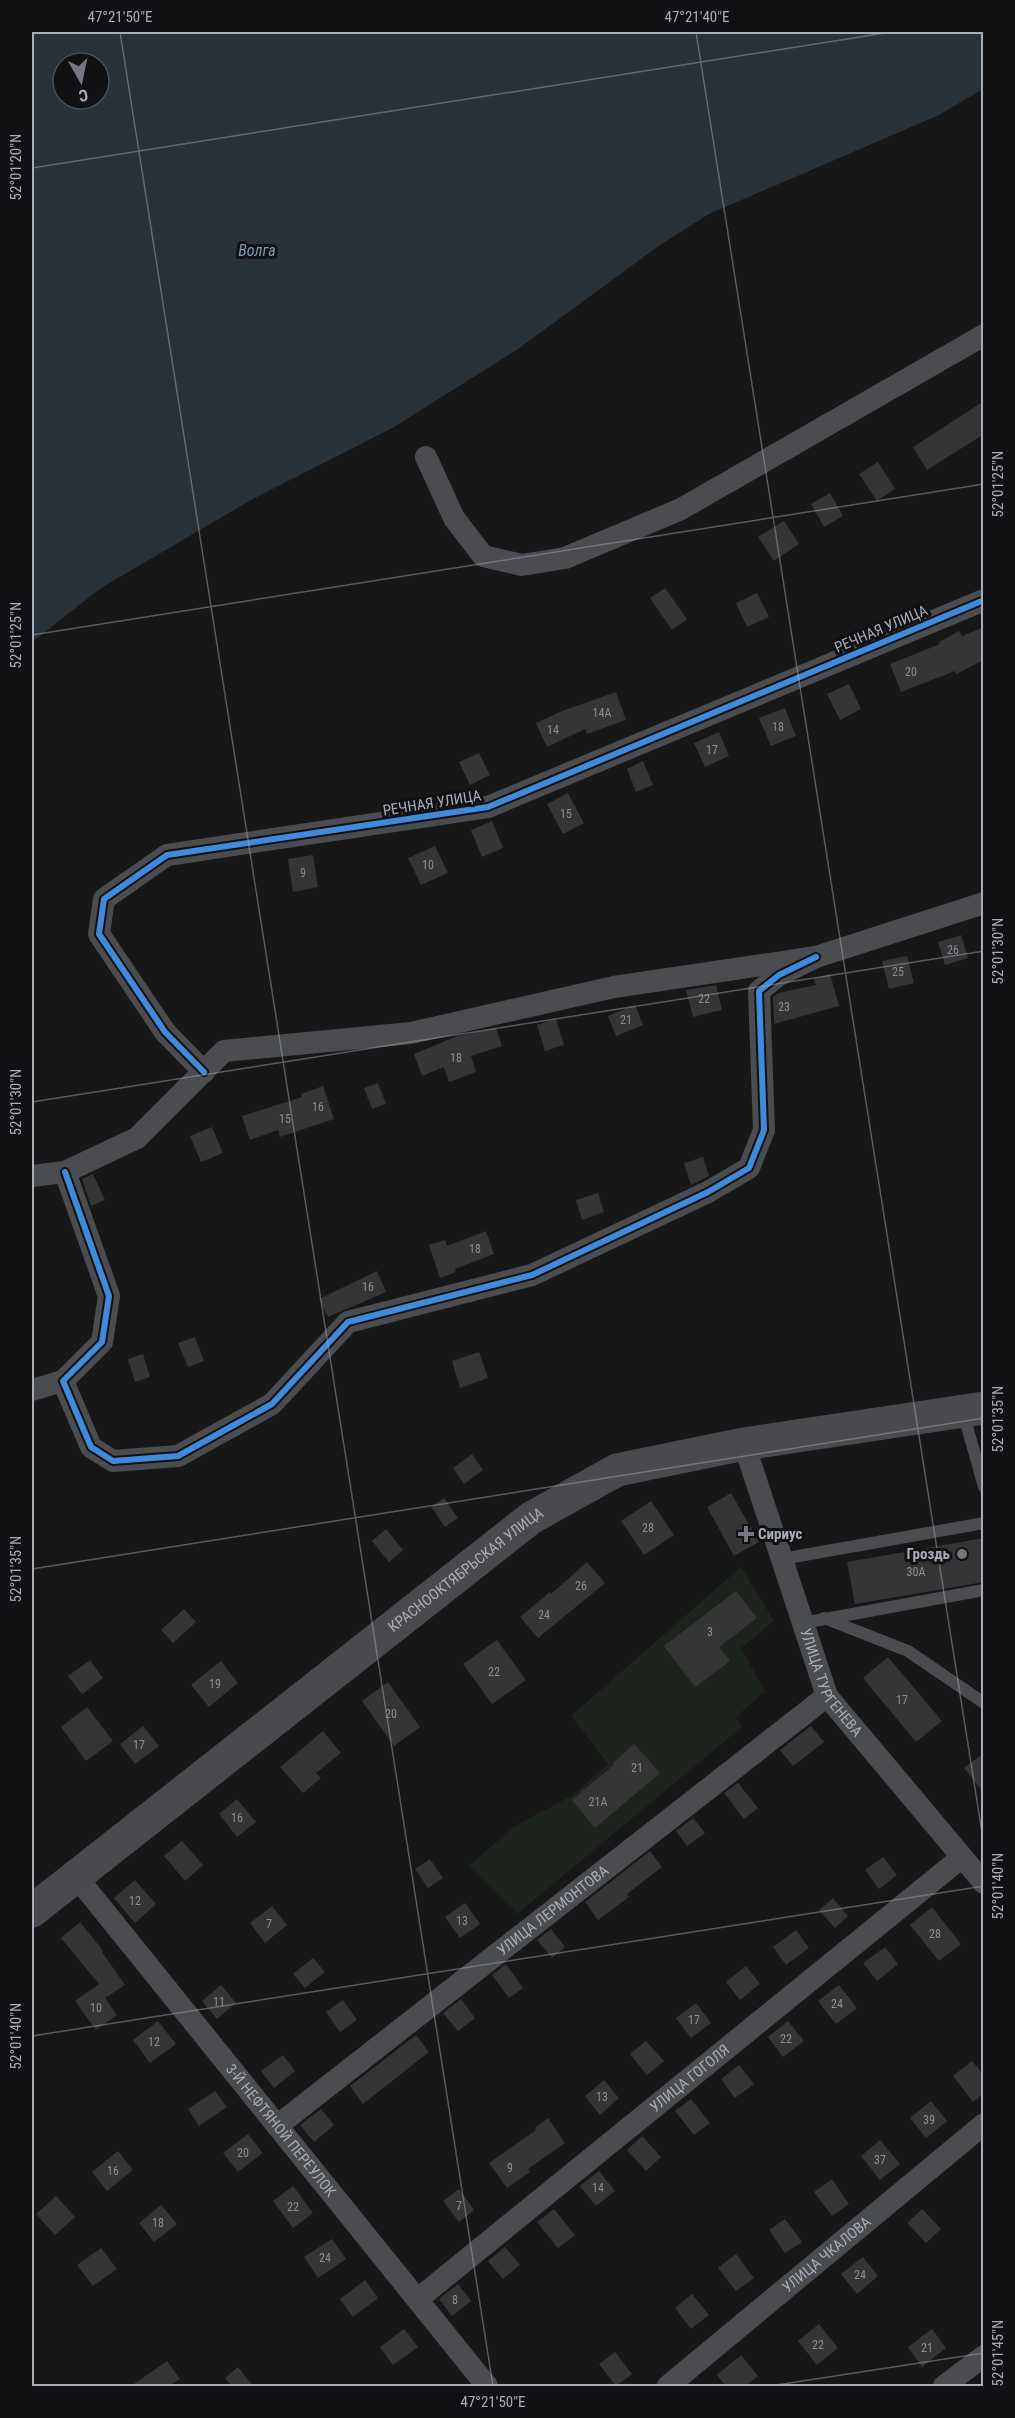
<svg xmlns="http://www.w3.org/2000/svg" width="1015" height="2418" font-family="'Roboto Condensed',sans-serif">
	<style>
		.green { fill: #1d241e }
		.water { fill: #2a3239; fill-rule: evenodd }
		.building { fill: #353536 }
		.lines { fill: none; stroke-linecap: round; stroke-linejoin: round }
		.lane { stroke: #4b4c50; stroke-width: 12 }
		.street { stroke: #4b4c50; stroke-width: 22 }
		.secondary { stroke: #4a4a4e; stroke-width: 33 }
		.cycleway-casing { stroke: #111113; stroke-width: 10 }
		.cycleway { stroke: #408adc; stroke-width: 6 }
		.ticks { fill: none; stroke: #a8adb8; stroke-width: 1.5; stroke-opacity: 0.45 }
		.poi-dot { fill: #757880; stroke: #111113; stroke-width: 2 }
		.labels { text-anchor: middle; stroke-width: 6; stroke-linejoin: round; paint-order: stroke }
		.number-label { font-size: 12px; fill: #8b8f98 }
		.street-label { font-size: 15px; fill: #a8adb8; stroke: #111113 }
		.poi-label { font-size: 15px; font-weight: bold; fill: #a8adb8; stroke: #111113; text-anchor: start }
		.water-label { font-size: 16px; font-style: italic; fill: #7f9bb3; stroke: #111113 }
		.neatline { fill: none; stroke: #a8adb8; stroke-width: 2 }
		.ticks-label { font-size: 15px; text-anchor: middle; fill: #a8adb8 }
	</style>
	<rect width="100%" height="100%" fill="#171717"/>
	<polygon class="green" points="741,1567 774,1621 741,1648 765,1691 735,1718 743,1726 517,1914 469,1866 515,1826 573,1795 608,1764 571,1716"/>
	<path class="water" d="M32,32H983V89L939,115L709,214L660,245L518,349L394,427L251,500L101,588L32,642ZM63,63H99V99H63Z"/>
	<g class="building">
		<polygon points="984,401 984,434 927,470 913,447"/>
		<polygon points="878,462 895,489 877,501 859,474"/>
		<polygon points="830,493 843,516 824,527 811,504"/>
		<polygon points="784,521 799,544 774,561 758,537"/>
		<polygon points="665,588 687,619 672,630 650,598"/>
		<polygon points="757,593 769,617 747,627 736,603"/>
		<polygon points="984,627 984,660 956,674 955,671 901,692 890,664 940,644 939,642 959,631 962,636"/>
		<polygon points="849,684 861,709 840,720 827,694"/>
		<polygon points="616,692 626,720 587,734 585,729 547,747 536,723 562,711"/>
		<polygon points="785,708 796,736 771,746 759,718"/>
		<polygon points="719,732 729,756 705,767 694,743"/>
		<polygon points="479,753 490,775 470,785 459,762"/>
		<polygon points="643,761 653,785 636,792 627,769"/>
		<polygon points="568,793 584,823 563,834 547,804"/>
		<polygon points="492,821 503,848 482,857 471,830"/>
		<polygon points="435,846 448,873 421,885 408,858"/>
		<polygon points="313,855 318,887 293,892 288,859"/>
		<polygon points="961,935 968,958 945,965 938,942"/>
		<polygon points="907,956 914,983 889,989 882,961"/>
		<polygon points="830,974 839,1006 774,1024 773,997 778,993 816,985 814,979"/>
		<polygon points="716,985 722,1010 693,1017 686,990"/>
		<polygon points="635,1005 643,1025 616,1036 608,1016"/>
		<polygon points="556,1019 564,1045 545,1051 537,1025"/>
		<polygon points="496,1028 502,1046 471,1056 476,1072 449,1082 444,1067 422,1076 414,1054 457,1036"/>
		<polygon points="378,1083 386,1104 372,1109 364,1088"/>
		<polygon points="323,1086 334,1119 280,1137 278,1130 250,1140 242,1116 302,1097 301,1094"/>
		<polygon points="212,1127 223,1153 201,1162 190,1136"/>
		<polygon points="703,1157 709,1176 691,1185 684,1163"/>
		<polygon points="93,1174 105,1200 91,1206 82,1179"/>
		<polygon points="598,1193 604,1212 582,1220 576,1200"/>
		<polygon points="486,1231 494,1254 455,1269 456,1272 440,1278 429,1245 445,1240 447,1246"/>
		<polygon points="377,1271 386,1292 328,1317 319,1299"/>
		<polygon points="195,1337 204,1361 188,1367 178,1343"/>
		<polygon points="479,1352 488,1378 460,1388 452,1361"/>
		<polygon points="143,1354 150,1377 135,1382 128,1359"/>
		<polygon points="472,1454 483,1470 464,1484 453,1468"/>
		<polygon points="731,1493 759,1542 734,1556 707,1507"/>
		<polygon points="444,1498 458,1518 445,1527 431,1507"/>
		<polygon points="651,1501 674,1535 644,1555 621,1521"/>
		<polygon points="386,1529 403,1550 389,1562 372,1541"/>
		<polygon points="984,1538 984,1582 855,1604 847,1562"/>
		<polygon points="587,1562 605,1583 538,1638 520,1617 550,1592 551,1594"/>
		<polygon points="736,1591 757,1618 719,1647 730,1661 695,1687 664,1646"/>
		<polygon points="184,1609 196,1622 173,1643 161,1630"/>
		<polygon points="497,1640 526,1680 492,1704 463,1664"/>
		<polygon points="888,1657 942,1721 916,1742 863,1678"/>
		<polygon points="90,1660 103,1678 82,1694 68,1676"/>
		<polygon points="221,1661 238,1683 209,1707 191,1685"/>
		<polygon points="388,1682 420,1727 394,1746 362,1701"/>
		<polygon points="87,1707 113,1741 86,1761 61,1727"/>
		<polygon points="143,1726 159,1746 135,1764 120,1744"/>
		<polygon points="811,1726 824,1742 793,1766 780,1750"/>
		<polygon points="323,1731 341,1753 316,1773 321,1778 303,1793 280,1767"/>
		<polygon points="634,1744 660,1773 595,1828 572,1800 614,1765 613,1763"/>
		<polygon points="984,1753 984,1793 964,1768"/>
		<polygon points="738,1783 758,1808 744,1819 724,1793"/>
		<polygon points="237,1799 256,1822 237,1837 219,1814"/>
		<polygon points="693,1818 705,1833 687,1846 676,1831"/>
		<polygon points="182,1841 203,1865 185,1881 164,1856"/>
		<polygon points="650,1851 662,1867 627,1894 629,1897 598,1920 585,1902"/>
		<polygon points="883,1857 897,1875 879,1889 865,1870"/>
		<polygon points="430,1859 443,1878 428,1888 415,1869"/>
		<polygon points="135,1880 156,1904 135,1923 114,1898"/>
		<polygon points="833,1898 848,1916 835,1928 819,1910"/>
		<polygon points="465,1903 480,1924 460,1938 445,1917"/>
		<polygon points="272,1906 287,1925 265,1943 250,1923"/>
		<polygon points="932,1907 961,1944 939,1961 910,1925"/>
		<polygon points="80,1922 103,1951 102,1952 125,1985 105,1998 117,2015 96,2030 75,2001 99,1984 61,1938"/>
		<polygon points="551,1929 565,1947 552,1958 537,1940"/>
		<polygon points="796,1930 809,1948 786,1965 773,1947"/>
		<polygon points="885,1947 898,1964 877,1981 863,1963"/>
		<polygon points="313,1958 325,1972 305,1988 293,1974"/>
		<polygon points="506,1964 523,1988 509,1998 492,1975"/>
		<polygon points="746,1966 760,1984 740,2000 726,1982"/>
		<polygon points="221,1985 236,2003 217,2019 202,2001"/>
		<polygon points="839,1985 857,2008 836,2024 818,2001"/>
		<polygon points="461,1999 475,2018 458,2031 443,2013"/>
		<polygon points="343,2000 357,2020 340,2032 326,2012"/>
		<polygon points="696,2003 711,2023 691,2038 676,2018"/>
		<polygon points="158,2021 176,2044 150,2063 133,2040"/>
		<polygon points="788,2021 804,2041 783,2057 768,2037"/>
		<polygon points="416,2035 429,2052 363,2104 350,2086"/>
		<polygon points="646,2041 664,2061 647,2075 630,2054"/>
		<polygon points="283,2055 295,2071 274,2088 261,2071"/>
		<polygon points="972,2061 984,2075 984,2093 973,2102 953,2076"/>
		<polygon points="739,2065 754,2084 735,2098 721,2079"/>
		<polygon points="604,2080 619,2098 600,2115 585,2096"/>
		<polygon points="215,2091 227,2107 199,2126 188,2109"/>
		<polygon points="691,2099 710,2123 694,2135 675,2111"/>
		<polygon points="931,2101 947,2121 926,2138 910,2118"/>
		<polygon points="321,2109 334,2125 314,2142 300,2125"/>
		<polygon points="548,2118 565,2143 528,2169 530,2172 507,2188 489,2163 536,2130 535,2128"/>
		<polygon points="248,2134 263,2153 238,2172 223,2153"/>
		<polygon points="642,2136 661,2157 646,2171 627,2150"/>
		<polygon points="880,2140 900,2164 880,2180 861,2156"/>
		<polygon points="118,2151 133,2170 107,2191 92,2172"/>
		<polygon points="599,2171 615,2191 596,2206 580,2186"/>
		<polygon points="832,2179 849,2204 832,2216 814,2192"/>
		<polygon points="293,2186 313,2213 293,2228 273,2201"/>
		<polygon points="459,2189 474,2210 459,2222 443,2201"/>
		<polygon points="56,2196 75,2217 55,2235 36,2214"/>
		<polygon points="161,2205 177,2224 154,2242 139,2223"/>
		<polygon points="554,2209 575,2235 558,2248 537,2222"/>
		<polygon points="922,2209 941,2229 926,2243 907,2223"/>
		<polygon points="785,2219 802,2242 785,2253 769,2230"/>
		<polygon points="332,2239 346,2259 318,2278 304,2257"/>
		<polygon points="505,2247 520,2265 503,2279 488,2261"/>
		<polygon points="101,2248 117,2269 93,2286 77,2265"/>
		<polygon points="736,2254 754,2278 736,2291 718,2268"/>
		<polygon points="863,2257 878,2276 857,2294 841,2274"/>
		<polygon points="365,2280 378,2298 353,2317 340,2299"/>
		<polygon points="458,2284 471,2301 452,2316 439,2299"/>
		<polygon points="692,2294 709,2315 691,2329 675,2308"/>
		<polygon points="819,2324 838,2348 817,2365 798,2341"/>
		<polygon points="404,2329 418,2347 393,2365 380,2347"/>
		<polygon points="932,2329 946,2348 922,2367 908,2347"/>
		<polygon points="615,2352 632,2374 616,2386 599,2364"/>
		<polygon points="741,2355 758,2376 746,2386 726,2386 717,2375"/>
		<polygon points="167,2361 180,2379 169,2386 131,2386"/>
		<polygon points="238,2367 253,2386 232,2386 225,2378"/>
	</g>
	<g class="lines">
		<g class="lane">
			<polyline points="963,1412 984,1487"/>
			<polyline points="782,1559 984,1523"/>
			<polyline points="824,1618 908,1651 984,1703"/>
			<polyline points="803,1623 984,1590"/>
		</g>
		<g class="street">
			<polyline points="426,457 454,518 483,556 522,565 565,558 681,509 984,335"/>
			<polyline points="204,1072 165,1032 99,934 104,899 167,855 488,807 984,600"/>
			<polyline points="65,1172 109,1296 102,1342 63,1381 91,1447 113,1461 178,1456 272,1404 348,1322 532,1275 708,1192 749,1168 764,1130 759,991 779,975 816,957"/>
			<polyline points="32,1176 65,1172 137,1138 224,1051 411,1033 614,987 816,957 984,903"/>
			<polyline points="32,1390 63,1381"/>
			<path id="s1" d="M744,1444L827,1696L984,1883"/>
			<path id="s2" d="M75,1875L487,2386"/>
			<path id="s3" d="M277,2126L827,1696"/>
			<path id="s4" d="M418,2299L961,1858"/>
			<path id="s5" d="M668,2386L984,2124"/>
			<polyline points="944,2386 984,2356"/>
		</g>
		<path class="secondary" id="s6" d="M32,1911L531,1518L617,1470L744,1444L984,1408"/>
		<defs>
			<g id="cycleway">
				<polyline points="204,1072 165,1032 99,934 104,899 167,855 488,807 984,600"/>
				<polyline points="65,1172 109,1296 102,1342 63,1381 91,1447 113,1461 178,1456 272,1404 348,1322 532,1275 708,1192 749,1168 764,1130 759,991 779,975 816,957"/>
			</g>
		</defs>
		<use href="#cycleway" class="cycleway-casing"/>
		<use href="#cycleway" class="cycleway"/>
	</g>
	<path class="ticks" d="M120,32L493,2386M696,32L984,1845M32,168L891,32M32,635L984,484M32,1102L984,951M32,1569L984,1418M32,2036L984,1886M770,2386L984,2353"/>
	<g class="poi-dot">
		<path d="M743 1525h6v6h6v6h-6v6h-6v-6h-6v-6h6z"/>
		<circle cx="962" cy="1554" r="6"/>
	</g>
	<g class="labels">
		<g class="number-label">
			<text x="911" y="676">20</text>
			<text x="602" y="717">14А</text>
			<text x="778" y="731">18</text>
			<text x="553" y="734">14</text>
			<text x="712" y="754">17</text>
			<text x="566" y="818">15</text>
			<text x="428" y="869">10</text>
			<text x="303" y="877">9</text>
			<text x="953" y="954">26</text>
			<text x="898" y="976">25</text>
			<text x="704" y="1003">22</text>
			<text x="784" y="1011">23</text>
			<text x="626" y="1024">21</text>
			<text x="456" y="1062">18</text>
			<text x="318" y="1111">16</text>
			<text x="285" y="1123">15</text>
			<text x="475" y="1253">18</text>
			<text x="368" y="1291">16</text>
			<text x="648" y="1532">28</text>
			<text x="916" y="1576">30А</text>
			<text x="581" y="1590">26</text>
			<text x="544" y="1619">24</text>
			<text x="710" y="1636">3</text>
			<text x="494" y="1676">22</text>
			<text x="215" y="1688">19</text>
			<text x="902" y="1704">17</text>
			<text x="391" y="1718">20</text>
			<text x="139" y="1749">17</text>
			<text x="637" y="1772">21</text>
			<text x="598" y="1806">21А</text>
			<text x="237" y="1822">16</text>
			<text x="135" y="1905">12</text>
			<text x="462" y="1925">13</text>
			<text x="269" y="1928">7</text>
			<text x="935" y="1938">28</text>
			<text x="219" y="2006">11</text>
			<text x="837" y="2008">24</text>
			<text x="96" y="2012">10</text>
			<text x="694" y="2024">17</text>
			<text x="786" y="2043">22</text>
			<text x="154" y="2046">12</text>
			<text x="602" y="2101">13</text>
			<text x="929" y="2124">39</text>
			<text x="243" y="2157">20</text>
			<text x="880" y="2164">37</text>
			<text x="510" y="2172">9</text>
			<text x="113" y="2175">16</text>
			<text x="598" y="2192">14</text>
			<text x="459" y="2210">7</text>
			<text x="293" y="2211">22</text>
			<text x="158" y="2227">18</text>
			<text x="325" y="2262">24</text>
			<text x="860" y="2279">24</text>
			<text x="455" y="2304">8</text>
			<text x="818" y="2349">22</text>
			<text x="927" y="2352">21</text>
		</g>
		<g class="street-label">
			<text transform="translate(881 629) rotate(-23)" y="5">РЕЧНАЯ УЛИЦА</text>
			<text transform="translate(432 803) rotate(-9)" y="5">РЕЧНАЯ УЛИЦА</text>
			<text dy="5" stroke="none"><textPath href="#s6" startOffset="552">КРАСНООКТЯБРЬСКАЯ УЛИЦА</textPath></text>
			<text dy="5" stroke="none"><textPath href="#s1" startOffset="255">УЛИЦА ТУРГЕНЕВА</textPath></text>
			<text dy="5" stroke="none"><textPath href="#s3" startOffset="350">УЛИЦА ЛЕРМОНТОВА</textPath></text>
			<text dy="5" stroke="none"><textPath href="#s4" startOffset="350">УЛИЦА ГОГОЛЯ</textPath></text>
			<text dy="5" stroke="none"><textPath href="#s2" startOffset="328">3-Й НЕФТЯНОЙ ПЕРЕУЛОК</textPath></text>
			<text dy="5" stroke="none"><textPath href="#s5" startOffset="206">УЛИЦА ЧКАЛОВА</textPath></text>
		</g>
		<g class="poi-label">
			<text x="758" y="1539">Сириус</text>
			<text x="950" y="1559" text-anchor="end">Гроздь</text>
		</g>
		<g class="water-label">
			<text x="257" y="256">Волга</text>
		</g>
	</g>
	<rect width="1015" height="2418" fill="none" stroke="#111113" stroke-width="66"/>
	<g transform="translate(81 81) rotate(171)"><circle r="28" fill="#111113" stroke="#4d4f55" stroke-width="1.5"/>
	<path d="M0-4.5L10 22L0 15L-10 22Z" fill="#757880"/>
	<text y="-9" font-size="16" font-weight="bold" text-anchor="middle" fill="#a8adb8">С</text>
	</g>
	<rect x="33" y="33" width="949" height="2352" class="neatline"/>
	<g class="ticks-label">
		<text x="120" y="22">47°21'50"E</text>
		<text x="697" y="22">47°21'40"E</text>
		<text transform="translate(16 167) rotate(-90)" y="5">52°01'20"N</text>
		<text transform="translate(998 484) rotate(-90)" y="5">52°01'25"N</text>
		<text transform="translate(16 635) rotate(-90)" y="5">52°01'25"N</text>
		<text transform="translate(998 951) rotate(-90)" y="5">52°01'30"N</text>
		<text transform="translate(16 1102) rotate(-90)" y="5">52°01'30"N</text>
		<text transform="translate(998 1419) rotate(-90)" y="5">52°01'35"N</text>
		<text transform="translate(16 1569) rotate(-90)" y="5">52°01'35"N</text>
		<text transform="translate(998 1886) rotate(-90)" y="5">52°01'40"N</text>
		<text transform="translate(16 2036) rotate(-90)" y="5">52°01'40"N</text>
		<text transform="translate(998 2353) rotate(-90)" y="5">52°01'45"N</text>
		<text x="493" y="2407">47°21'50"E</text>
	</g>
</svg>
